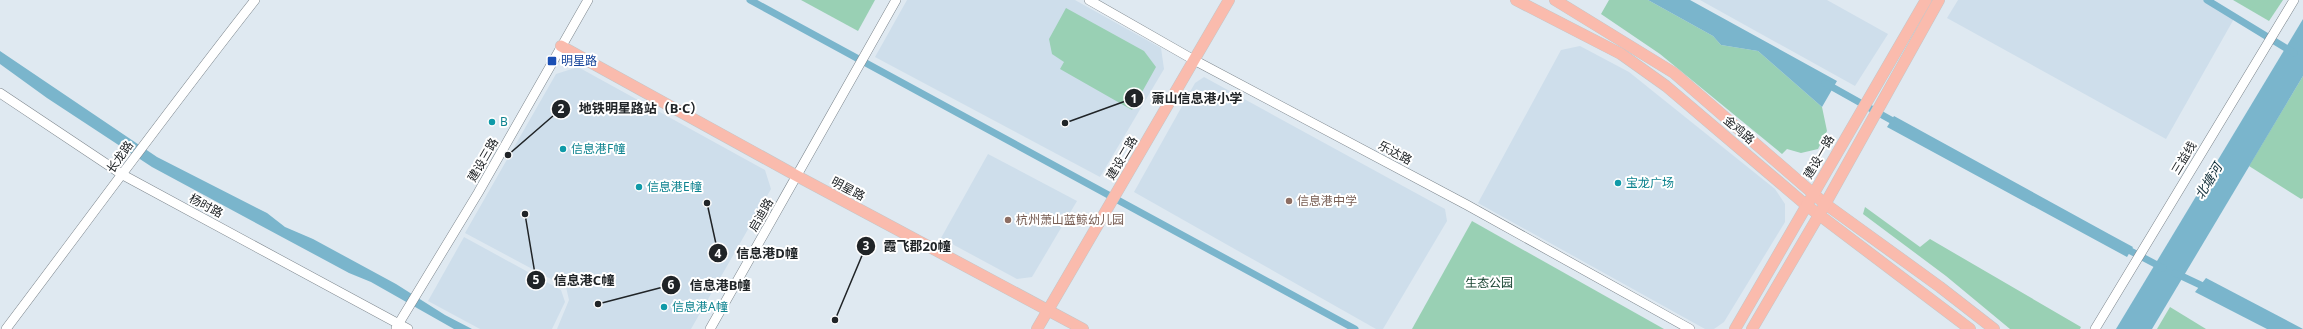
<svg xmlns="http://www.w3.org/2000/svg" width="2303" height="329" font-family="'Noto Sans','Noto Sans SC',sans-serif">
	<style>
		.built { fill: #cedeeb }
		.green { fill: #99d0b4 }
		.water { fill: #7ab5cc }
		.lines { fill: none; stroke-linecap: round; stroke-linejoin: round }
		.canal { stroke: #7ab5cc; stroke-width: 7 }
		.minor-casing { stroke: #7d868d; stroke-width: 10 }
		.major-casing { stroke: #c5c6c7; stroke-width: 12 }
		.minor { stroke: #fff; stroke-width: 9 }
		.major { stroke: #fabbad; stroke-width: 11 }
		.transit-dot { fill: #1a4fb4; stroke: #fff; stroke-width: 1.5 }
		.culture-dot { fill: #0f9aa8; stroke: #fff; stroke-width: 1.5 }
		.education-dot { fill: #8d6e63; stroke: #fff; stroke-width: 1.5 }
		.labels { text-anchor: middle; stroke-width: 4; stroke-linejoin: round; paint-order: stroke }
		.transit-label { font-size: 12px; fill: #164399; stroke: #fff; text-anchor: start }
		.culture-label { font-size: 12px; fill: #0d838f; stroke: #fff; text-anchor: start }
		.street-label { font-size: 12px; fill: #202427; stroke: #fff }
		.education-label { font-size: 12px; fill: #785e54; stroke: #fff; text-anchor: start }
		.park-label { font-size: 12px; fill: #113e2b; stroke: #fff }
		.water-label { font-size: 13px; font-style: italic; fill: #102e39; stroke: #fff }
		.leader { fill: none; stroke: #202427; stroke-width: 1.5 }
		.callout-dot { fill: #202427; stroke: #fff; stroke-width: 1.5 }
		.mark-label { font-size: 12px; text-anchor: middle; font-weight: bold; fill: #fff }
		.callout-label { font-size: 13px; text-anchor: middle; font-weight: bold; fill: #202427; stroke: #fff; stroke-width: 4; stroke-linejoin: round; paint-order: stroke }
	</style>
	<rect width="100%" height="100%" fill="#dfe9f1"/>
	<g class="built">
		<polygon points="907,0 1075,0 1161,48 1164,69 1100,177 875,57"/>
		<polygon points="1700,0 1827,0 1888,34 1855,86"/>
		<polygon points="1958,0 2207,0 2235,17 2166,139 1947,18"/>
		<polygon points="1580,46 1629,72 1775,189 1785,204 1785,222 1724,322 1714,329 1705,329 1478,203 1561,50"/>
		<polygon points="578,67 765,170 771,189 691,329 557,329 569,300 566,287 465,233 556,74"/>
		<polygon points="1204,77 1445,209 1447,221 1383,329 1376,329 1134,192 1195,83"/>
		<polygon points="988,154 1077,201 1032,277 1017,279 941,238"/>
		<polygon points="464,237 561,290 565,302 552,329 480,329 428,301"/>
	</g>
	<g class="green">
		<polygon points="801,0 875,0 858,31"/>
		<polygon points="1609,0 1648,0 1713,36 1721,45 1758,51 1822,107 1827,131 1818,149 1801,153 1787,149 1782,154 1660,54 1601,14"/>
		<polygon points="2233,0 2283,0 2269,21"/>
		<polygon points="1066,8 1144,51 1156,67 1132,110 1060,69 1064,62 1052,54 1049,39"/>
		<polygon points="2303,76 2303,198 2301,199 2249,166"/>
		<polygon points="1865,207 1920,247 1930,239 2081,327 2080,329 2010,329 1946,276 1863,214"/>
		<polygon points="1472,221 1664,329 1412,329"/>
		<polygon points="2170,307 2206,329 2157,329"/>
	</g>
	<g class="water">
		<polygon points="1648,0 1690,0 1837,81 1822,107 1758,51 1721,45 1713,36"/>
		<polygon points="2303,19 2303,76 2152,329 2116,329"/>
		<polygon points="0,51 157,157 267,213 285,227 313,239 396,284 445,315 472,329 454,329 371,282 349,273 152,167 47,98 0,64"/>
		<polygon points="1894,116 2109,234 2133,247 2127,257 1887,127"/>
		<polygon points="2206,278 2303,329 2267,329 2195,292"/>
	</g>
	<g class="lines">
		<g class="canal">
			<polyline points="750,0 1355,329"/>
			<polyline points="2207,0 2294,53"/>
			<polyline points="1825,83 1900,125"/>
			<polyline points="2123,247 2163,268"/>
			<polyline points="2175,273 2209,289"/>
		</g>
		<defs>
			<g id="minor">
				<polyline points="1089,0 1194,60 1467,205 1690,329"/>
				<polyline points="0,93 123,175 408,329"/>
				<polyline points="396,328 478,193 588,0"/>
				<path d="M6,329C89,219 170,108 255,0"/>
				<polyline points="710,329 896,0"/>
				<polyline points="2095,329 2294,0"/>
			</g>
			<g id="major">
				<polyline points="1516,0 1621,54 1666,86 1806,205 1970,329"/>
				<polyline points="1555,0 1674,73 1824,203 1940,287 1994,329"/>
				<polyline points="561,46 797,176 1083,329"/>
				<polyline points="1037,329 1229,0"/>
				<polyline points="1735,329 1926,0"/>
				<polyline points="1752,329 1819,215 1939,0"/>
			</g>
		</defs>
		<use href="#minor" class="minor-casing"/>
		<use href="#major" class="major-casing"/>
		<use href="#minor" class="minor"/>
		<use href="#major" class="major"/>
	</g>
	<rect class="transit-dot" x="547" y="56" width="10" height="10" rx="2"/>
	<g class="culture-dot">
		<circle cx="492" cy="122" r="4"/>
		<circle cx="563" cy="149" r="4"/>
		<circle cx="1618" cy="183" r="4"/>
		<circle cx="639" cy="187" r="4"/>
		<circle cx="664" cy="307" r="4"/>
	</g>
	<g class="education-dot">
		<circle cx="1289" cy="201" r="4"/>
		<circle cx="1008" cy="220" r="4"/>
	</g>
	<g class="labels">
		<g class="transit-label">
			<text x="561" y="65">明星路</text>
		</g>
		<g class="culture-label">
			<text x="500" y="126">B</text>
			<text x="571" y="153">信息港F幢</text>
			<text x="1626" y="187">宝龙广场</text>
			<text x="647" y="191">信息港E幢</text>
			<text x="672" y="311">信息港A幢</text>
		</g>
		<g class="street-label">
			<text transform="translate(1739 130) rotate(40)" y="4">金鸡路</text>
			<text transform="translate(1395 153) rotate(28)" y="4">乐达路</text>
			<text transform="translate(120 157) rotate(-55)" y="4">长龙路</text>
			<text transform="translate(1819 157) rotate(-60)" y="4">建设一路</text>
			<text transform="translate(1122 158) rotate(-59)" y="4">建设二路</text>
			<text transform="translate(2184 158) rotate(-59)" y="4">三益线</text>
			<text transform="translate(483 160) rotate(-60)" y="4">建设三路</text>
			<text transform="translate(848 189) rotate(28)" y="4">明星路</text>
			<text transform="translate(206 206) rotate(28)" y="4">杨时路</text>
			<text transform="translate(761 215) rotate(-60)" y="4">启迪路</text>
		</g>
		<g class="education-label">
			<text x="1297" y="205">信息港中学</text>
			<text x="1016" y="224">杭州萧山蓝鲸幼儿园</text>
		</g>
		<g class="park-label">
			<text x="1489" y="287">生态公园</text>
		</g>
		<g class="water-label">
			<text transform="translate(2208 181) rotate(-59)" y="5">北塘河</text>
		</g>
	</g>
	<path class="leader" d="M1065 123L1134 98M508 155L561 109M835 320L866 246M707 203L718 253M525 214L536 280M598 304L671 285"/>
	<g class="callout-dot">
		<circle cx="1065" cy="123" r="4"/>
		<circle cx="508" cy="155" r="4"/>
		<circle cx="835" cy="320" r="4"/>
		<circle cx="707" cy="203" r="4"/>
		<circle cx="525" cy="214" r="4"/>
		<circle cx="598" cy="304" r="4"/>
		<circle cx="1134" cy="98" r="10"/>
		<circle cx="561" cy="109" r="10"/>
		<circle cx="866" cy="246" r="10"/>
		<circle cx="718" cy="253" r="10"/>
		<circle cx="536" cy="280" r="10"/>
		<circle cx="671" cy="285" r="10"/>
	</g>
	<g class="mark-label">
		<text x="1134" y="103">1</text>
		<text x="561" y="113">2</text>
		<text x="866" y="250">3</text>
		<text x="718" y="258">4</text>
		<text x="536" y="284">5</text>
		<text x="671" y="289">6</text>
	</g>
	<g class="callout-label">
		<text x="1197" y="103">萧山信息港小学</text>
		<text x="641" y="113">地铁明星路站（B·C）</text>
		<text x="917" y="251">霞飞郡20幢</text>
		<text x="767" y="258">信息港D幢</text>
		<text x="584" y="285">信息港C幢</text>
		<text x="720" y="290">信息港B幢</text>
	</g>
</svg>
